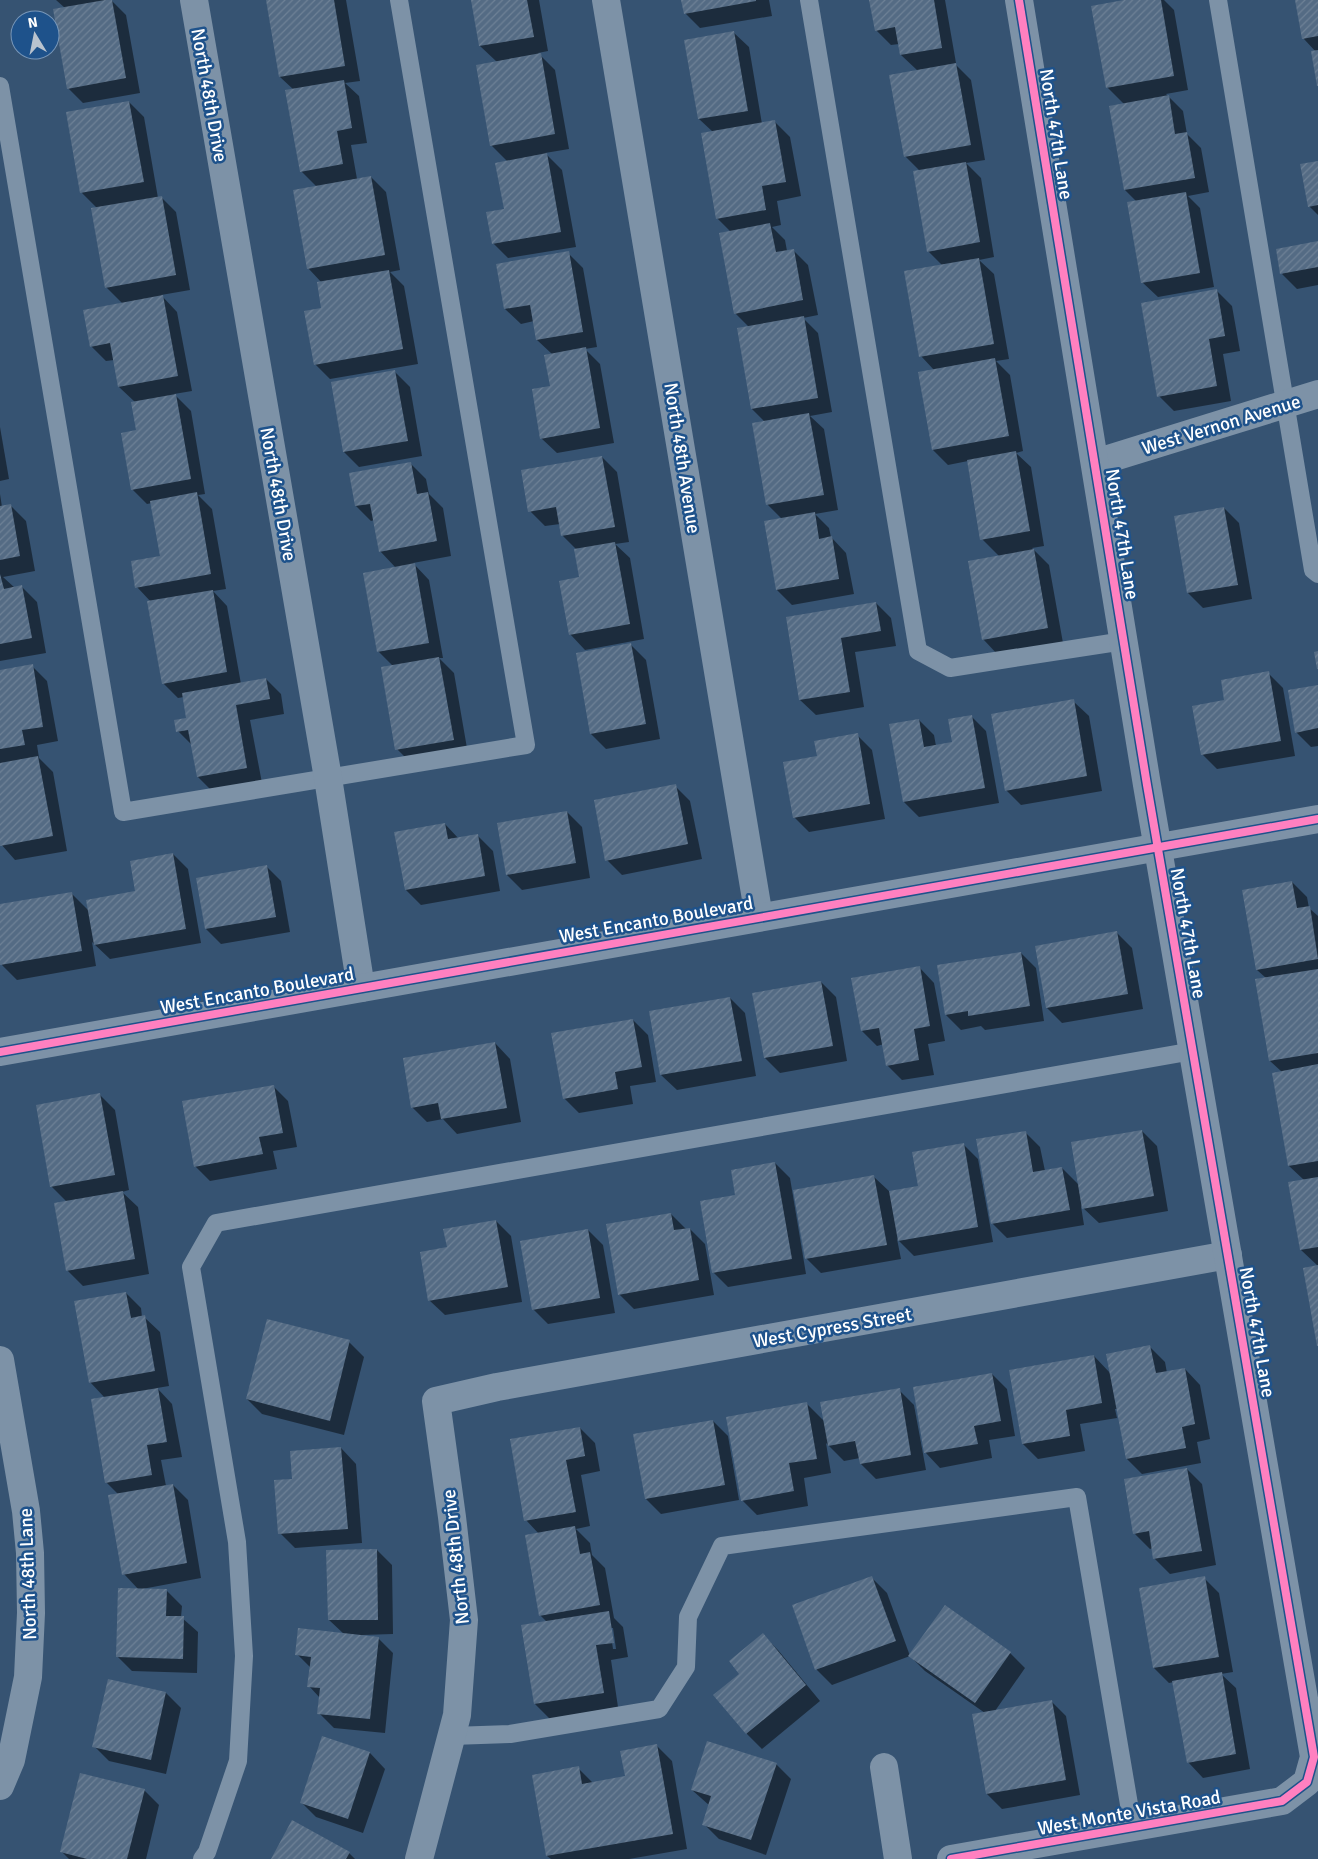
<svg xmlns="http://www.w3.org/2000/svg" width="1318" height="1859" font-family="Signika,sans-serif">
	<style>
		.shadow { fill: #0007; fill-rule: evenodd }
		.building { fill: url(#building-hatch) }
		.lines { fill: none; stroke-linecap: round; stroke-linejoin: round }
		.service { stroke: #7d92a7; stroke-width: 18 }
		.minor { stroke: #7d92a7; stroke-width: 28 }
		.tertiary { stroke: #7d92a7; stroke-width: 28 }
		.cycleway-casing { stroke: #1e528b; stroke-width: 11 }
		.cycleway { stroke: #ff80c0; stroke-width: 8 }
		.labels { text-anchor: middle; stroke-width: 5; stroke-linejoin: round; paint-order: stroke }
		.street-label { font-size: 19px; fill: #fff; stroke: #1e528b }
	</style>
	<defs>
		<pattern id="building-hatch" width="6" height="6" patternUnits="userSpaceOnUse" patternTransform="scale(1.25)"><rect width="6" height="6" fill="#546b84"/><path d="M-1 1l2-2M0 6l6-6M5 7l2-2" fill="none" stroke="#6e8196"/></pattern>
	</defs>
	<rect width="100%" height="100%" fill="#365372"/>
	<g class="shadow">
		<polygon points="56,0 111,0 126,15 140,93 83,103 68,88 65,8"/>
		<polygon points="267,0 346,0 360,81 345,83 359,96 367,143 351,145 357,179 371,177 386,192 400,270 390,272 404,286 418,364 330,379 315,364 323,309 322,283 308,268 317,187 301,171 294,90 280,77"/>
		<polygon points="472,0 539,0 548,51 538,53 555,70 569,149 545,153 562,170 576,247 508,258 493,243 505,210 508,162 491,145 497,62 480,46"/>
		<polygon points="682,0 769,0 772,16 700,28 685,13"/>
		<polygon points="870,0 945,0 956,63 954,63 971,80 985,160 966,163 981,178 994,257 979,260 994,274 1009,359 996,361 1010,375 1023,451 1016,453 1031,467 1044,546 1032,548 1049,565 1063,643 998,655 983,639 999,556 982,539 968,461 948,465 933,450 934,370 921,356 943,266 928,251 920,171 905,156 918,71 901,55 899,44 891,45 876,30"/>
		<polygon points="1131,0 1164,0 1174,10 1188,90 1166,94 1183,111 1187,134 1201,148 1209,192 1188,196 1200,208 1214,287 1158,297 1142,282 1137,202 1125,190 1124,104 1107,87"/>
		<polygon points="1296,0 1318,0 1318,85 1316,52 1304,39"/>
		<polygon points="733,32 749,47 762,124 775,122 790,137 801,196 777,201 781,225 772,227 785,240 787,251 793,250 808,265 818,315 803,318 818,333 832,412 810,416 824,429 838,510 815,514 829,528 831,537 846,553 854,594 792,605 777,590 782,519 768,505 753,424 765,422 752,409 749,327 735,313 731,232 717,218 713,132 699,119"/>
		<polygon points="129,102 144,117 158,198 161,197 176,212 190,290 161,295 177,312 192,391 174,394 191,411 205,494 198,495 212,509 226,589 213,591 227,606 241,684 266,679 281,694 284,714 250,720 262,783 213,792 198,777 192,745 178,731 188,719 184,697 178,698 163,683 151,602 137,587 161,557 152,503 147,504 132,489 138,432 136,403 119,387 114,360 106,361 91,346 123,304 106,287 97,208 82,193"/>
		<polygon points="1318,162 1318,215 1309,206"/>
		<polygon points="1318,243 1318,285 1297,289 1282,274"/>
		<polygon points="568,253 583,268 597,347 585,349 600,364 614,443 557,453 541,438 551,387 552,354 537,340 534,321 521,324 505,309"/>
		<polygon points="1217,291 1232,306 1240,351 1223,354 1231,401 1174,411 1159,396"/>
		<polygon points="395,372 410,387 422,456 359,467 344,452"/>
		<polygon points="0,427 9,479 0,481"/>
		<polygon points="602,457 617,472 629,542 615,544 630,558 644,639 585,650 570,634 581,578 576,549 563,536 560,524 545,526 530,511"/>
		<polygon points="411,464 426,479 429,494 443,508 451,556 413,563 429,580 443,658 439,658 454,673 468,754 412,764 397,749 393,666 378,651 396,568 380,551 374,520 371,521 356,506 351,474"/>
		<polygon points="0,494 2,507 11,506 26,521 35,571 3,577 15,588 22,587 37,602 46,653 0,661"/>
		<polygon points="1224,508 1239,523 1252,599 1203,608 1188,593 1175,517"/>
		<polygon points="876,603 891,618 896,646 855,652 864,707 816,715 800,700 787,618"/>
		<polygon points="631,645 646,660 660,739 606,749 591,734"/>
		<polygon points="32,666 47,681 58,741 37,745 39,758 53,772 67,851 15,860 0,843 0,671"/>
		<polygon points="1268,673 1283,688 1295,756 1217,769 1202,754 1226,701"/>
		<polygon points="1318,686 1318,746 1311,747 1296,732"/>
		<polygon points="1073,701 1089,716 1102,791 1021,805 1006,790"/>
		<polygon points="971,716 986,731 999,803 919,817 904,802 919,720 934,735 936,746 953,743"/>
		<polygon points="857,735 872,750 885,819 809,832 794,817 818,757"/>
		<polygon points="675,786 690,801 702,859 622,875 607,860"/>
		<polygon points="567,812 582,827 590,878 522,890 507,875"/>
		<polygon points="445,824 459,839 478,836 493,851 500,891 421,905 406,890"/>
		<polygon points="173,854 188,869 201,943 110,959 92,942 96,966 17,980 2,965 0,906 71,893 89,911 137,892"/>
		<polygon points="266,866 281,881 290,932 221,944 206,929"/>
		<polygon points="1292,882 1307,897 1309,908 1318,916 1318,1266 1301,1250 1304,1180 1289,1166 1282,1072 1270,1061 1256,980 1266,978 1257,970"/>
		<polygon points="1117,933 1132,948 1143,1009 1062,1023 1047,1008"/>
		<polygon points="1021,953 1036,968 1044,1021 985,1030 981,1026 961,1030 946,1015"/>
		<polygon points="919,967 934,983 945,1041 928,1044 934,1075 902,1080 887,1065 884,1044 877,1046 862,1031"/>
		<polygon points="821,982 836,997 847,1061 780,1073 765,1058"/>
		<polygon points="730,998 745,1013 756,1076 677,1090 661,1075"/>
		<polygon points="633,1020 648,1035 656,1082 630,1086 633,1104 579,1113 564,1098"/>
		<polygon points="495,1043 510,1059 521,1122 457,1134 443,1119 427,1122 412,1107"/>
		<polygon points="273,1086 288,1101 297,1147 273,1151 277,1169 210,1181 195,1166"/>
		<polygon points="100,1095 115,1110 129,1190 122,1192 138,1207 149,1274 83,1286 68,1271 67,1202 51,1186"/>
		<polygon points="1142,1131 1157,1146 1168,1211 1099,1223 1081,1206 1084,1225 1007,1238 992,1223 1025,1132 1040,1147 1045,1171 1062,1168 1080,1186"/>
		<polygon points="963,1144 978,1159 993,1242 914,1256 897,1239 901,1259 821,1273 806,1258 874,1177 890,1192 919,1187"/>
		<polygon points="775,1163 790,1178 806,1274 728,1287 713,1272 736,1196"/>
		<polygon points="671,1214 686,1229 690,1229 705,1244 714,1295 634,1309 619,1294"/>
		<polygon points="496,1221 511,1236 522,1302 445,1315 429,1300 448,1248"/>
		<polygon points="588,1230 603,1245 615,1313 548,1324 533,1309"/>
		<polygon points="126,1293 141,1308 142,1317 144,1317 160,1332 169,1386 157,1388 172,1404 182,1457 161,1460 166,1486 173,1485 188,1500 201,1578 142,1589 167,1591 182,1606 181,1617 198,1632 197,1673 132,1671 117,1656 139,1590 124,1574 119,1495 106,1482 105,1398 90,1382"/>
		<polygon points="349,1342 364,1357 344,1435 262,1414 247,1399"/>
		<polygon points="1150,1347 1165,1362 1167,1373 1185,1369 1200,1385 1210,1439 1197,1442 1201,1463 1142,1474 1127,1459 1118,1409 1115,1409 1117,1418 1080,1424 1085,1451 1038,1459 1023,1444 1010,1371 1094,1356 1111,1374"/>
		<polygon points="992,1374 1007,1389 1015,1436 989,1440 992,1458 940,1468 925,1452"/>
		<polygon points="899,1390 914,1405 926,1470 876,1479 861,1464 860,1458 844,1461 826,1443 831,1473 804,1478 808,1506 757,1515 742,1500 807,1404 824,1421"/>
		<polygon points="713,1421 728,1436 739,1500 661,1514 646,1499"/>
		<path d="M580,1428L595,1443L600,1471L581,1475L590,1526L576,1529L590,1543L592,1555L605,1568L614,1618L623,1627L628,1657L611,1660L618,1707L550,1719L535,1704L547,1622L540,1615L539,1534L526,1520ZM610,1628H613L616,1649H613Z"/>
		<polygon points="341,1448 356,1464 362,1543 295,1548 280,1533 293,1480"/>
		<polygon points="1187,1469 1202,1484 1216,1565 1170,1574 1155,1559 1153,1548 1150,1549 1135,1534"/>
		<polygon points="377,1550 392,1565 393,1634 362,1635 362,1636 378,1638 393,1653 385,1733 334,1728 319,1713 320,1698 309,1686 311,1668 297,1654 344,1634 329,1620"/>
		<polygon points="872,1578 887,1593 910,1656 832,1685 817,1670 793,1606"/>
		<polygon points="1204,1578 1219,1593 1233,1672 1221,1674 1236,1688 1250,1769 1203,1778 1188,1762 1174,1682 1169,1683 1154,1668 1140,1589"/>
		<polygon points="763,1635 778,1650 820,1701 762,1749 747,1734 715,1695 740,1674"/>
		<polygon points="1010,1653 1025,1668 995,1711 1051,1701 1066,1716 1080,1795 1002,1809 987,1794 973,1715 985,1713 925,1671 910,1656"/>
		<polygon points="109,1680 166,1693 181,1708 166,1774 109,1761 94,1746"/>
		<polygon points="323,1738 370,1753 385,1769 363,1833 316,1817 301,1802"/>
		<polygon points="657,1746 672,1761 687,1849 629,1859 551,1859 547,1856 578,1768 593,1783 626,1777"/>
		<polygon points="776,1764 791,1779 766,1855 719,1839 704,1824 710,1806 692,1790"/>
		<polygon points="144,1790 159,1805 146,1859 69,1859 62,1852"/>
		<polygon points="349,1853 355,1859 272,1859"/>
	</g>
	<g class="building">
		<polygon points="105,0 112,0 126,78 67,89 53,9"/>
		<polygon points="266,0 334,0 345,66 279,77"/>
		<polygon points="471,0 527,0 534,37 479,46"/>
		<polygon points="681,0 756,0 756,1 684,14"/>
		<polygon points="869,0 934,0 942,48 900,55 895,27 875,31"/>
		<polygon points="1124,0 1161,0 1174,76 1106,88 1091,6"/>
		<polygon points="1295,0 1318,0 1318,36 1302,39"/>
		<polygon points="734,31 748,111 698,119 684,40"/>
		<polygon points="1318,50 1318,86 1317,86 1311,51"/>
		<polygon points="541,53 555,134 490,146 476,65"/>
		<polygon points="956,63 971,145 904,157 889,75"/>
		<polygon points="344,80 352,128 337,131 343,164 300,172 285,90"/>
		<polygon points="1169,95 1175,134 1187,132 1195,178 1124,190 1109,106"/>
		<polygon points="129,101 144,182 80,193 66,112"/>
		<polygon points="775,120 786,182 762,186 766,210 716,219 701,133"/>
		<polygon points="547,153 561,232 492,244 486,212 504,209 495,163"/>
		<polygon points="1318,161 1318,205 1308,207 1300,164"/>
		<polygon points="966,162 980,242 927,252 913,171"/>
		<polygon points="371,176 385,255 307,269 293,190"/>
		<polygon points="1186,192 1200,273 1141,283 1127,202"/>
		<polygon points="162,196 176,275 105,288 91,208"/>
		<polygon points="770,223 776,252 794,249 803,300 734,314 719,233"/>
		<polygon points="1318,241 1318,267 1280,274 1276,249"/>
		<polygon points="569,251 583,332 536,340 530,305 504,309 496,264"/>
		<polygon points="979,258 994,344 919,357 904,271"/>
		<polygon points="389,270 403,349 314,365 304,311 321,308 317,282"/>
		<polygon points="1217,289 1225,336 1209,339 1217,386 1157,397 1141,303"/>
		<polygon points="163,295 178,376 118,387 110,343 90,347 83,310"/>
		<polygon points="804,316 818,398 751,409 737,328"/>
		<polygon points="586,347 600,428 540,439 532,389 550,386 544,355"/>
		<polygon points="995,358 1009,436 932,450 918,372"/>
		<polygon points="395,370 408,441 343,452 331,382"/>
		<polygon points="176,394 191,479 131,490 121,433 136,430 131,402"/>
		<polygon points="809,413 824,495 766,505 752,423"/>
		<polygon points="1016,451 1030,531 980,540 967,460"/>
		<polygon points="602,456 615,527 561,536 556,507 528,512 521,470"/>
		<polygon points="411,462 417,494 428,492 437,541 379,552 370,504 355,506 349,473"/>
		<polygon points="197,492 211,574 135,588 131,561 160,556 150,501"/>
		<polygon points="11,504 20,556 0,560 0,506"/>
		<polygon points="1224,507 1238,585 1187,593 1174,516"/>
		<polygon points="815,512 819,539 832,536 839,579 776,590 764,521"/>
		<polygon points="615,542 630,624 569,635 559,581 579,577 574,549"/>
		<polygon points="1034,549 1048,628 982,640 968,561"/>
		<polygon points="415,563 429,643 377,652 363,573"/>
		<polygon points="0,574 4,589 22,585 32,638 0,644"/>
		<polygon points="213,590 227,672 162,684 147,601"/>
		<polygon points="876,602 881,631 841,638 850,692 799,700 786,617"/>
		<polygon points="631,643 646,724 590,734 576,653"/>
		<polygon points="1318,651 1318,669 1317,669 1314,652"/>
		<polygon points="439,657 454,740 395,750 381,667"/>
		<polygon points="33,664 43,727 22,730 25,745 0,749 0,670"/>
		<polygon points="1269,671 1281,741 1201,755 1192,706 1224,700 1221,680"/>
		<polygon points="266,678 270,699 236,705 247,768 197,777 188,730 176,732 174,720 186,718 182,693"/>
		<polygon points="1318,685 1318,728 1295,733 1288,690"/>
		<polygon points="1074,699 1087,776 1005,791 991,714"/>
		<polygon points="972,715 985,788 903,802 889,724 919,719 924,747 952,742 948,719"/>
		<polygon points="858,733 870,804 793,818 783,762 817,756 814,741"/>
		<polygon points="38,756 53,836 0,846 0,763"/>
		<polygon points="676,784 688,844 605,861 594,800"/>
		<polygon points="567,811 576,863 506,875 497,823"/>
		<polygon points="445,823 448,839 478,834 485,876 405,890 394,832"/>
		<polygon points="173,853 186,929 94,945 86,900 135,891 130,861"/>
		<polygon points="267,865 276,917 205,929 196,878"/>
		<polygon points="1292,881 1297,908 1310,906 1318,959 1256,970 1242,890"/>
		<polygon points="72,892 82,951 0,965 0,904"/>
		<polygon points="1117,931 1128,994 1046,1008 1035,946"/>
		<polygon points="1021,952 1030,1006 968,1016 968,1011 945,1015 937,965"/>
		<polygon points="920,966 930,1026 914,1029 919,1060 886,1066 879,1028 861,1031 851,978"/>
		<polygon points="1318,969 1318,1053 1269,1061 1255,979"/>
		<polygon points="821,981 833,1046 764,1058 752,993"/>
		<polygon points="730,997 742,1061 660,1075 649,1011"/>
		<polygon points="633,1019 642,1067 615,1072 618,1089 563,1099 551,1033"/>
		<polygon points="495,1042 507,1108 441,1119 438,1103 411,1108 403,1058"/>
		<polygon points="1318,1064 1318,1161 1288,1166 1272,1073"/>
		<polygon points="274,1085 283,1133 259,1137 263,1154 194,1167 182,1101"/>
		<polygon points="100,1093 115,1175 50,1187 36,1105"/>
		<polygon points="1142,1130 1154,1196 1082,1209 1071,1142"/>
		<polygon points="1026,1131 1033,1172 1062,1167 1070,1210 991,1224 976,1139"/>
		<polygon points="964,1143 978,1227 898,1241 889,1191 918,1186 912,1152"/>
		<polygon points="775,1162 792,1259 712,1273 700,1201 735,1195 731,1170"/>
		<polygon points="874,1175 887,1245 805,1259 793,1190"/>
		<polygon points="1318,1177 1318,1247 1300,1250 1288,1182"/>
		<polygon points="123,1191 135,1259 66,1271 54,1203"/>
		<polygon points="671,1213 674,1230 690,1228 699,1280 618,1295 606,1224"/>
		<polygon points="496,1220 508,1287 428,1301 420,1252 447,1247 443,1229"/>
		<polygon points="588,1229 600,1298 532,1310 520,1241"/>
		<polygon points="1318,1265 1318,1346 1317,1346 1303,1268"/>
		<polygon points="126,1292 131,1318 145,1315 155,1371 89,1383 74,1301"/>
		<polygon points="267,1319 350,1340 330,1421 246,1399"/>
		<polygon points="1150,1345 1156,1373 1185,1368 1195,1424 1182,1427 1186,1448 1126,1459 1106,1354"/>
		<polygon points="1094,1355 1102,1403 1066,1410 1070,1436 1022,1444 1009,1370"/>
		<polygon points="992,1373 1001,1421 974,1426 978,1444 924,1453 913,1387"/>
		<polygon points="158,1388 167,1442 147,1445 152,1475 105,1483 91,1399"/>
		<polygon points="900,1388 911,1455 860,1464 855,1441 828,1446 820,1402"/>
		<polygon points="807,1402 817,1459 789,1463 794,1491 741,1501 726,1417"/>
		<polygon points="713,1420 725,1485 645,1499 633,1434"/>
		<polygon points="580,1427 585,1456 566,1460 576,1512 524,1521 510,1439"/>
		<polygon points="341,1447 348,1529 278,1534 274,1480 292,1479 290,1451"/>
		<polygon points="1187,1468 1202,1551 1153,1559 1149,1531 1133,1534 1124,1479"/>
		<polygon points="173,1484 187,1563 122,1575 108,1495"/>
		<polygon points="575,1526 580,1554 590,1552 600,1605 539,1616 525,1535"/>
		<polygon points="377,1549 378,1620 328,1620 326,1550"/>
		<polygon points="872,1576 896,1641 815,1670 792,1605"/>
		<polygon points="1205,1576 1219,1657 1153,1668 1139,1588"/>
		<polygon points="118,1588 167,1589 166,1616 184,1616 183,1659 116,1657"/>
		<polygon points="945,1605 1011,1652 975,1703 908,1656"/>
		<polygon points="609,1611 614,1643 596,1645 604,1693 534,1704 521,1625"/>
		<polygon points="298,1628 379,1637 370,1719 317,1714 320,1688 307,1687 311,1657 295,1655"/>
		<polygon points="763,1633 806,1685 746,1734 713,1695 739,1674 729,1661"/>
		<polygon points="1222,1672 1236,1754 1187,1763 1172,1681"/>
		<polygon points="108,1679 166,1692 151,1760 92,1747"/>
		<polygon points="1052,1700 1066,1780 986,1794 972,1714"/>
		<polygon points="322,1736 370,1752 348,1819 300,1803"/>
		<polygon points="707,1741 777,1763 751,1840 702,1825 711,1796 691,1790"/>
		<polygon points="657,1744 673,1834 546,1856 532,1775 579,1766 582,1784 625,1776 620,1751"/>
		<polygon points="80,1773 145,1789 127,1859 87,1859 60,1852"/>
		<polygon points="292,1820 350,1852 346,1859 271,1859"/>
	</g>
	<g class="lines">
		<g class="service">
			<polyline points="809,0 918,651 950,668 1124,641"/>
			<polyline points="1218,0 1313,570 1318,574"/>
			<polyline points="0,86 123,812 526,745 399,0"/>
			<polyline points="452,1736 510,1734 659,1709 686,1667 688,1617 722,1546 1077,1497 1133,1828"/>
			<polyline points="202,1859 207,1852 238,1761 244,1656 237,1542 191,1267 216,1223 1193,1051"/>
		</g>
		<g class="minor">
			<polyline points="194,0 328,778 361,988"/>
			<polyline points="606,0 759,917"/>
			<polyline points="1095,463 1318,394"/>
			<polyline points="884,1767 898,1859"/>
			<polyline points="419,1859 457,1715 464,1620 452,1517 436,1401 497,1387 1228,1255"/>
			<polyline points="951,1859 1282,1801 1307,1782 1314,1757 1147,785 1019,0"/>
		</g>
		<g class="tertiary">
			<polyline points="0,1052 1318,819"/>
			<polyline points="0,1360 26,1511 30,1553 31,1613 28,1677 11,1760 0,1786"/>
		</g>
		<defs>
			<g id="cycleway">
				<polyline points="0,1052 1318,819"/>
				<polyline points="951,1859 1282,1801 1307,1782 1314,1757 1147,785 1019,0"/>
			</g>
		</defs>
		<use href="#cycleway" class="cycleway-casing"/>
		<use href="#cycleway" class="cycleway"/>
	</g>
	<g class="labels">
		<g class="street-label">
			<text transform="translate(210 95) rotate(80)" y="7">North 48th Drive</text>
			<text transform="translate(1057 134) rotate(81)" y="7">North 47th Lane</text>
			<text transform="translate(1221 424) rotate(-17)" y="7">West Vernon Avenue</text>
			<text transform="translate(683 458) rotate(81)" y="7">North 48th Avenue</text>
			<text transform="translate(279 494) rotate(80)" y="7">North 48th Drive</text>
			<text transform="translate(1123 534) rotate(81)" y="7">North 47th Lane</text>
			<text transform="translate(656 919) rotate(-10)" y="7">West Encanto Boulevard</text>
			<text transform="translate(1189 933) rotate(80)" y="7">North 47th Lane</text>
			<text transform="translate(257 990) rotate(-10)" y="7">West Encanto Boulevard</text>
			<text transform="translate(832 1327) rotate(-10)" y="7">West Cypress Street</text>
			<text transform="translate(1258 1332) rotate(80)" y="7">North 47th Lane</text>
			<text transform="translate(455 1557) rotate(-96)" y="7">North 48th Drive</text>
			<text transform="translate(27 1574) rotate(-92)" y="7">North 48th Lane</text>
			<text transform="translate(1129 1812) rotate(-10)" y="7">West Monte Vista Road</text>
		</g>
	</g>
	<g transform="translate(35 35) rotate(350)"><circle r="24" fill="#1e528b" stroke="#7897b9"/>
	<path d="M0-4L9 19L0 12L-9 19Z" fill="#b9c3ce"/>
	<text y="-8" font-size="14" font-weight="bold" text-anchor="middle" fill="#ffffff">N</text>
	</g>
</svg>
